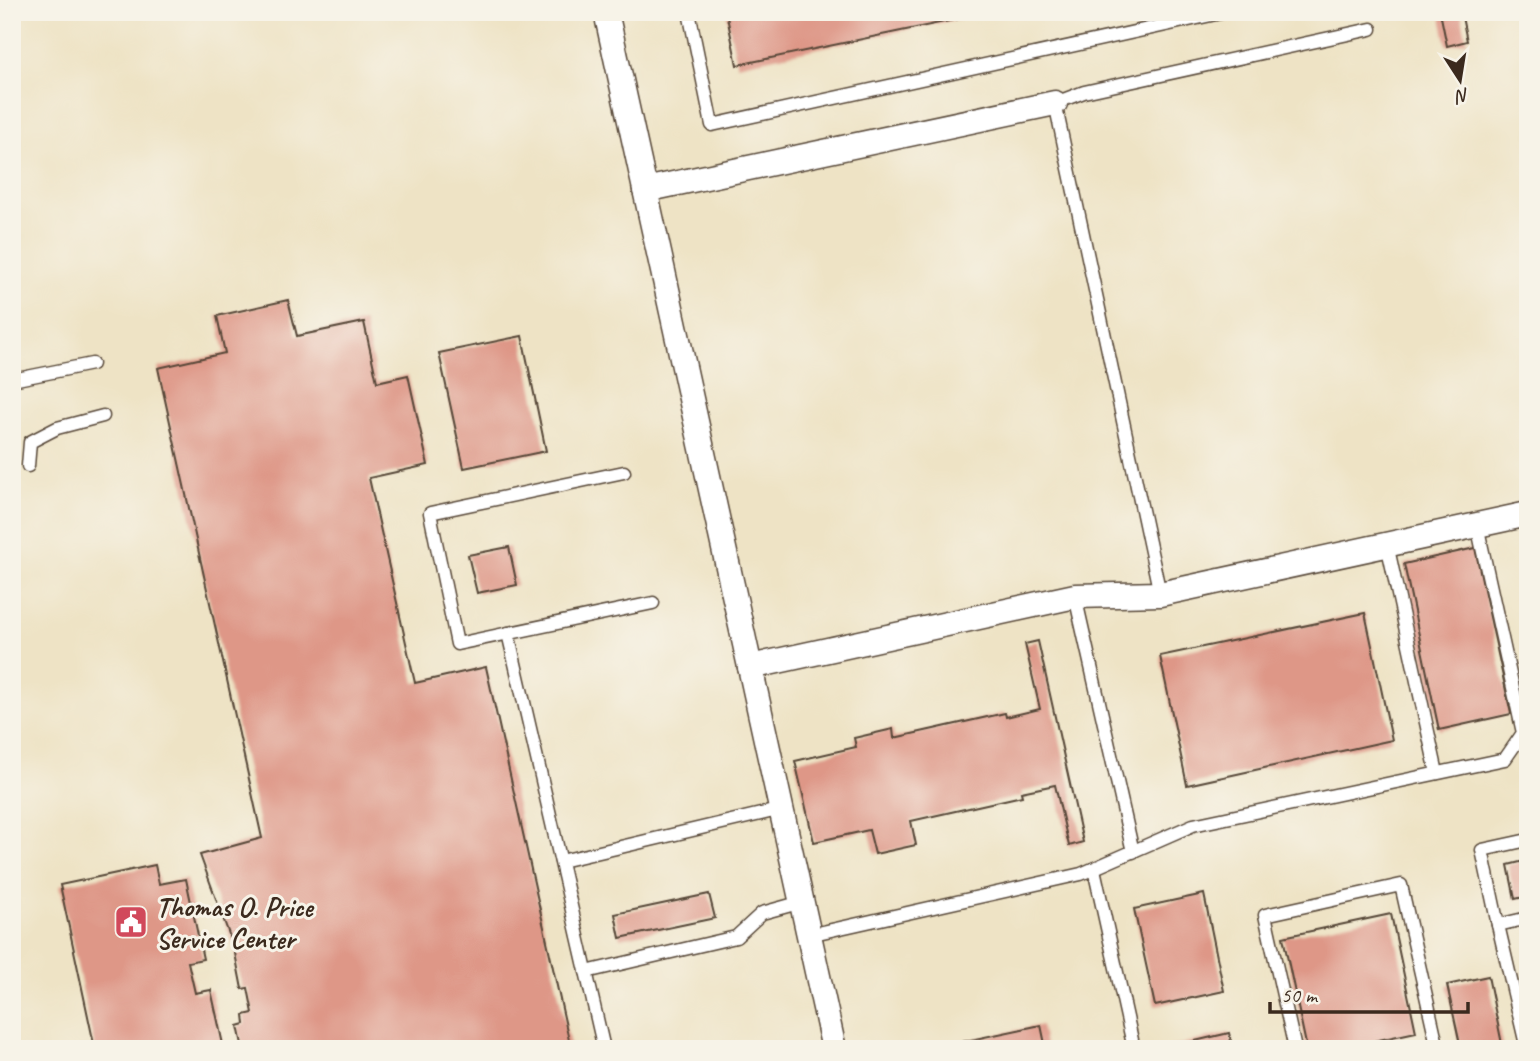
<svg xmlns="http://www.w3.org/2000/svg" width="1540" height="1061" font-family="Caveat,sans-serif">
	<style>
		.building { fill: #de9787 }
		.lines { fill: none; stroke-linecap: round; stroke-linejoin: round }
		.lane-casing { stroke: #564637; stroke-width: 15 }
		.street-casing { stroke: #564637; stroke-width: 27 }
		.lane { stroke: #fff; stroke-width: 12 }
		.street { stroke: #fff; stroke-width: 24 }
		.labels { text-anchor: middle; stroke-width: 6; stroke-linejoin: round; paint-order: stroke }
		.poi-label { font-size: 28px; font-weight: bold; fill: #3b2a1e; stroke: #f7f3e8; text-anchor: start }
	</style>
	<rect width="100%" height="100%" fill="#f7f3e8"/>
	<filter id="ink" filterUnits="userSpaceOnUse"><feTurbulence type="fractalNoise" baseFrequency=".0143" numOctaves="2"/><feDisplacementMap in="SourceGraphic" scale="14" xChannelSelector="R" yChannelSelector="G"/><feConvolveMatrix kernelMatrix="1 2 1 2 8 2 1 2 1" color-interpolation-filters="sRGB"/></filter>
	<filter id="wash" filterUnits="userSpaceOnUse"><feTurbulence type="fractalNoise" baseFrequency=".00686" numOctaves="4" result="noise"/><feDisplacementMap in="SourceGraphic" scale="28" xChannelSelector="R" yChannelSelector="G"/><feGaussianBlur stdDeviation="1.57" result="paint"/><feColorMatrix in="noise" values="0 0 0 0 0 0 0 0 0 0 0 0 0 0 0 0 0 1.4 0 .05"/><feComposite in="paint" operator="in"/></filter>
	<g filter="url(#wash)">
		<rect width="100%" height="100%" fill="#eee3c5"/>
		<g id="blocks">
			<g class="building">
				<polygon points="726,12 988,12 988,13 737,65"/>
				<polygon points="1440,12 1461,12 1467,41 1447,46"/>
				<polygon points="288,300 297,336 364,322 377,382 408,375 428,465 369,478 415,683 486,667 571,1049 243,1049 238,1026 245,1024 244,1015 253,1013 248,988 242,989 234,948 200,855 262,838 158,368 225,353 217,316"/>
				<polygon points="522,336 546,451 464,468 439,353"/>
				<polygon points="509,547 517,585 477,593 468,555"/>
				<polygon points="1475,548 1511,714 1439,730 1404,564"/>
				<polygon points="1365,613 1392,740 1187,785 1160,656"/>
				<polygon points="1038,641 1083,842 1069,846 1055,785 1021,792 1022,796 911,821 916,845 875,854 869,830 814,842 795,761 856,747 854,738 893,729 894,738 1005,713 1006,717 1040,709 1025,644"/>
				<polygon points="1528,860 1528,896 1515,899 1508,865"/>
				<polygon points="155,865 159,884 186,879 203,959 188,962 195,993 211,990 224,1049 95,1049 60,885"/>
				<polygon points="709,894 715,918 620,938 615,914"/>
				<polygon points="1204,894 1224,991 1155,1006 1134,909"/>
				<polygon points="1391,914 1416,1032 1337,1049 1307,1049 1283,937"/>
				<polygon points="1488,976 1503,1049 1461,1049 1447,985"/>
				<polygon points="1041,1025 1046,1049 932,1049 932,1048"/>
				<polygon points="1229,1033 1233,1049 1165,1049 1165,1048"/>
			</g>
		</g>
	</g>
	<g filter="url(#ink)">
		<use href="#blocks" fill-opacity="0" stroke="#564637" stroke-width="2"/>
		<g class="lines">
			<defs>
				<g id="lane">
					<polyline points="689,12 712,125 1225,12"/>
					<polyline points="12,380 92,364"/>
					<polyline points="28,466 30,442 57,428 103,416"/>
					<polyline points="624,472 430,513 457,644 653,603"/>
					<polyline points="1387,544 1437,773"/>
					<polyline points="1160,594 1055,103 1084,92 1371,29"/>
					<polyline points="1075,596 1133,852"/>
					<polyline points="508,633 604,1049"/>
					<polyline points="561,861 782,809"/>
					<polyline points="1094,869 1134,1049"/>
					<polyline points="1498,925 1482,850 1528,840"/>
					<polyline points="809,935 1081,874 1193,825 1505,759 1523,733 1477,525"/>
					<polyline points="586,972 736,937 762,913 802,902"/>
					<polyline points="1295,1049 1265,915 1401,885 1438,1049"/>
					<polyline points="1527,1049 1498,925 1528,918"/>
				</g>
				<g id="street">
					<polyline points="606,12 834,1049"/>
					<polyline points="645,190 1055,103"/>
					<polyline points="750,667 1075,596 1160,594 1528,514"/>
				</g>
			</defs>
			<use href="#lane" class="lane-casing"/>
			<use href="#street" class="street-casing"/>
			<use href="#lane" class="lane"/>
			<use href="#street" class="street"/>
		</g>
	</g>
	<defs>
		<symbol id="civic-square" viewBox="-11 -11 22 22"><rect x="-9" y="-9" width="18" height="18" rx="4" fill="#d1495b" stroke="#f7f3e8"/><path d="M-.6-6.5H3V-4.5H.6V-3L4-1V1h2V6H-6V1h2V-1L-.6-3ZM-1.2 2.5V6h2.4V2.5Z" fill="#fff"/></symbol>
	</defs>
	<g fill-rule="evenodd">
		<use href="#civic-square" x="112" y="903" width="38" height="38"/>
	</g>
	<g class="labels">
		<g class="poi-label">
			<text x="156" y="916">Thomas O. Price<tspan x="156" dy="32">Service Center</tspan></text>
		</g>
	</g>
	<rect width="1540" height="1061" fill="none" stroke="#f7f3e8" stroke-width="42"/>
	<g transform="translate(1460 80) rotate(168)" stroke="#f7f3e8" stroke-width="5" paint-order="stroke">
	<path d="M0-5L12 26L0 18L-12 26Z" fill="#3b2a1e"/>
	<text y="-10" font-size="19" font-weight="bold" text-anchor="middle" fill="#3b2a1e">N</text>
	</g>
	<path d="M1270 1002v10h198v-10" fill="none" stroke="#3b2a1e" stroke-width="3.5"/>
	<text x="1281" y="1002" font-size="21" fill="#3b2a1e" stroke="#f7f3e8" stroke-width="5" paint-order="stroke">50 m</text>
</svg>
